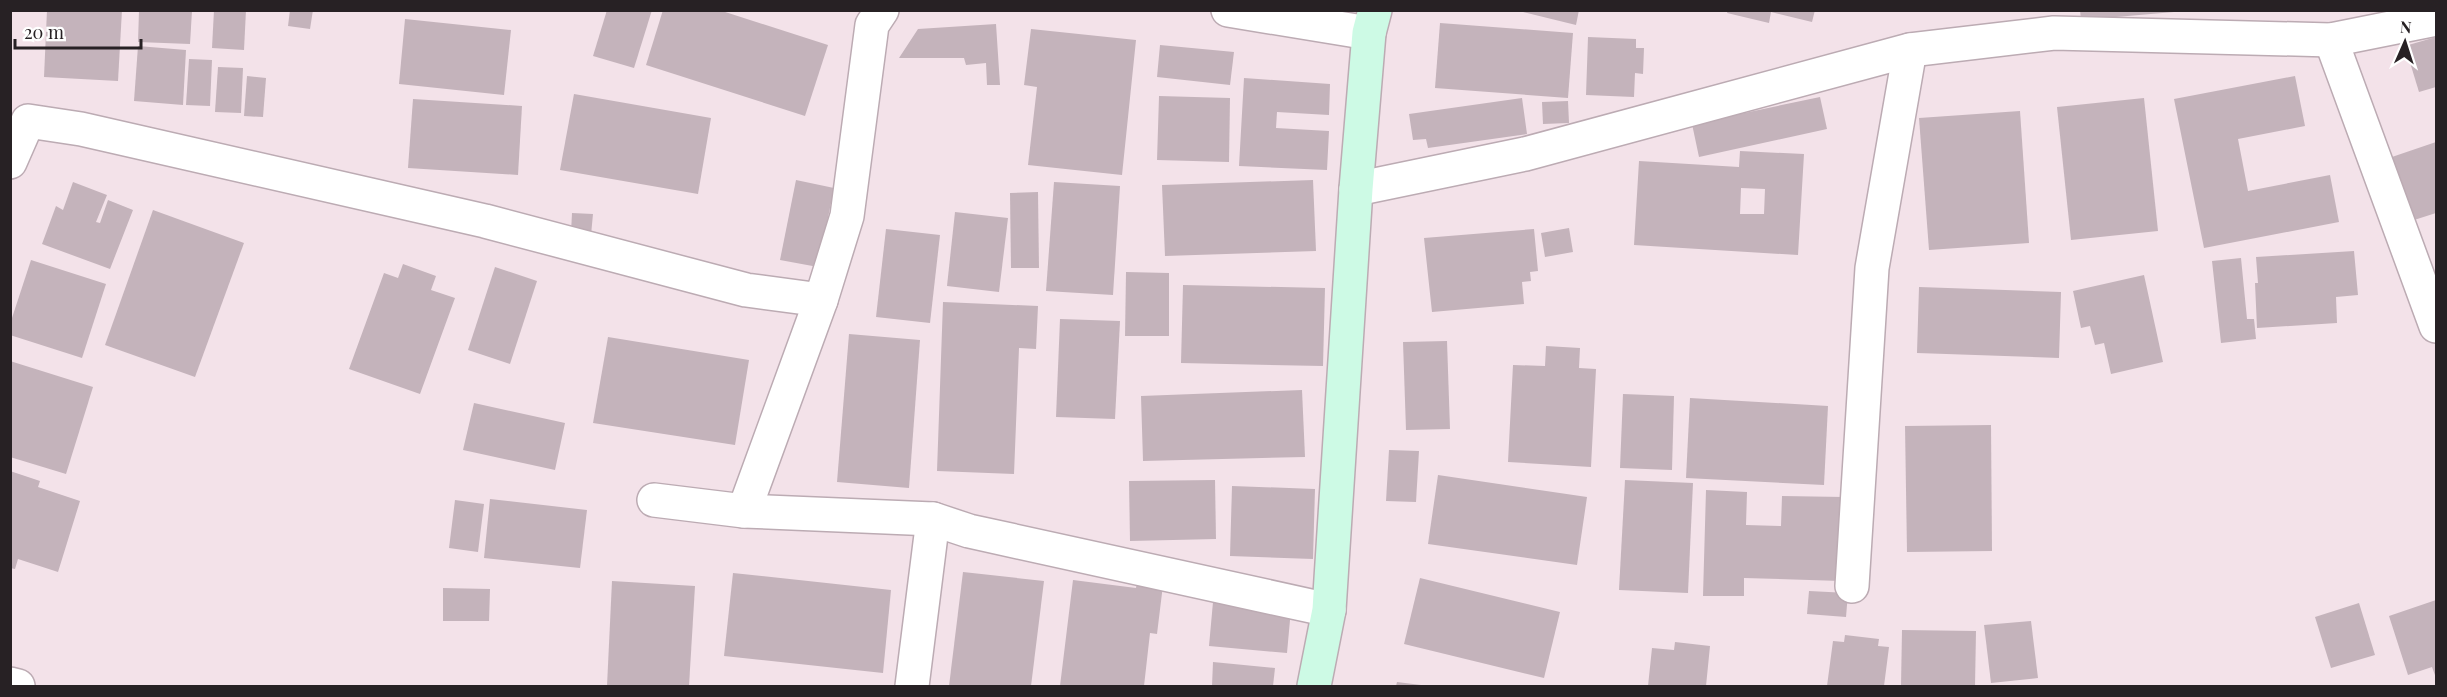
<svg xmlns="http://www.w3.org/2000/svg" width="2447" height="697" font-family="'Playfair Display',serif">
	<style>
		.building { fill: #c4b3bb; fill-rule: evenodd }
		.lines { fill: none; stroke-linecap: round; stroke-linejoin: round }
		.street-casing { stroke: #bcabb3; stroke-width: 36 }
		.secondary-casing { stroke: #bcabb3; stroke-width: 36 }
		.street { stroke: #fff; stroke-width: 33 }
		.secondary { stroke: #cdfae5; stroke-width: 33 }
	</style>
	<rect width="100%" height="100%" fill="#f3e2e9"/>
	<g class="building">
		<polygon points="47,10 122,10 118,81 44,77"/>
		<polygon points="139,10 192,11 190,44 138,42"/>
		<polygon points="214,10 246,10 244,50 212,48"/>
		<polygon points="290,10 313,10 310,29 288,26"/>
		<polygon points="607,10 652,10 634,68 593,56"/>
		<polygon points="663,10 719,10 828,45 805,116 646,65"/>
		<polygon points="1515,10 1579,10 1576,25"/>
		<polygon points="1728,10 1815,10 1812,22 1771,12 1769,23 1727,13"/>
		<polygon points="2080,10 2174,10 2174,12 2081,20"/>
		<polygon points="405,19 511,30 504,95 399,84"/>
		<polygon points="1440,23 1573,33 1568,98 1435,88"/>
		<polygon points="996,24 1000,85 987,85 986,63 966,65 964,58 899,58 918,29"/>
		<polygon points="1031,29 1136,40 1122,175 1028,165 1037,87 1024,85"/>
		<polygon points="1588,37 1636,39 1636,48 1644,48 1643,74 1635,73 1634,97 1586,95"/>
		<polygon points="2436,37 2436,87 2419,92 2405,46"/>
		<polygon points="1160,45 1234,52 1230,85 1157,77"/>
		<polygon points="138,46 186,50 183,105 134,101"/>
		<polygon points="189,59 212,60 210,106 186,105"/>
		<polygon points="218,67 243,68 241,113 215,112"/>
		<polygon points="247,76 266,78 263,117 244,116"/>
		<polygon points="2295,76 2305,126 2238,139 2248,191 2330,175 2339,222 2204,248 2174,99"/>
		<polygon points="1244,78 1330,84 1329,115 1277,112 1276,128 1329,131 1327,170 1239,166"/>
		<polygon points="574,94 711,118 698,194 560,170"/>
		<polygon points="1159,96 1230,98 1229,162 1157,160"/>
		<polygon points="1820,97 1827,129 1699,157 1692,124"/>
		<polygon points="1522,98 1527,134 1428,148 1426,139 1413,140 1409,114"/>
		<polygon points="2144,98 2158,231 2071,240 2057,107"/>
		<polygon points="413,99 522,106 518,175 408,168"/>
		<polygon points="1568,101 1569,123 1543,124 1542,102"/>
		<polygon points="2020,111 2029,243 1929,250 1919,118"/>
		<polygon points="2436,142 2436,213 2411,221 2389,158"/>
		<path d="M1740,151L1804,154L1798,255L1634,245L1639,161L1739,167ZM1741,188L1765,189L1764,214H1740Z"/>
		<polygon points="796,180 834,188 818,267 780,260"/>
		<polygon points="1313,180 1316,251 1165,256 1162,185"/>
		<polygon points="73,182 107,195 96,222 100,223 108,200 133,210 110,269 42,244 56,206 63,210"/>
		<polygon points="1054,182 1120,186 1113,295 1046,291"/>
		<polygon points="1038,192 1039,268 1011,268 1010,193"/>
		<polygon points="153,210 244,243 195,377 105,345"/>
		<polygon points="955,212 1008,218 999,292 947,286"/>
		<polygon points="572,213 593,214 591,235 571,233"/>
		<polygon points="1569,228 1573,252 1545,257 1541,233"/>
		<polygon points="886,229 940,235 930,323 876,317"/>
		<polygon points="1534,229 1538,271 1530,272 1531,281 1522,282 1524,304 1432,312 1424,238"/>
		<polygon points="2354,251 2358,295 2336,297 2337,323 2257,328 2255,283 2258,283 2256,257"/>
		<polygon points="2241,258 2247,319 2254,319 2256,339 2221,343 2212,261"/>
		<polygon points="31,260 106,284 82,358 10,335 10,324"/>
		<polygon points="403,264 436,276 431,290 455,298 420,394 349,369 384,273 398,278"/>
		<polygon points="495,267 537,281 510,364 468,350"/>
		<polygon points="1126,272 1169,273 1169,336 1125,336"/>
		<polygon points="2144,275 2163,362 2111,374 2104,343 2095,345 2090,326 2081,328 2073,291"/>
		<polygon points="1183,285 1325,288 1323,366 1181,363"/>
		<polygon points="1919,287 2061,292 2059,358 1917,353"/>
		<polygon points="943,302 1038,306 1036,349 1019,348 1014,474 937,471"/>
		<polygon points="1060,319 1120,321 1115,419 1056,417"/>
		<polygon points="849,334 920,340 909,488 837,482"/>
		<polygon points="608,337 749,360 735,445 593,423"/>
		<polygon points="1447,341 1450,429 1406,430 1403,342"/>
		<polygon points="1546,346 1580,348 1579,368 1596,369 1591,467 1508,462 1513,365 1545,366"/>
		<polygon points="10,361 93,387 66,474 10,457"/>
		<polygon points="1302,390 1305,457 1143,461 1141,396"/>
		<polygon points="1623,394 1674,396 1672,470 1620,468"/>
		<polygon points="1690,398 1828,406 1824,485 1686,478"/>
		<polygon points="474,403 565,423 555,470 463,450"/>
		<polygon points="1991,425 1992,551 1907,552 1905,426"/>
		<polygon points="1389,450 1419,451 1416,502 1386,501"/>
		<polygon points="10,471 40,481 38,487 80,501 58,572 18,559 15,569 10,568"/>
		<polygon points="1438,475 1587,497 1577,565 1428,544"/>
		<polygon points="1215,480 1216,539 1130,541 1129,481"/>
		<polygon points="1625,480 1693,483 1688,593 1619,590"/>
		<polygon points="1232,486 1315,489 1313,559 1230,556"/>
		<polygon points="1706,490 1747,492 1746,525 1781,526 1782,496 1844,497 1841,581 1744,578 1744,596 1703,596"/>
		<polygon points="490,499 587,510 580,568 484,558"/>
		<polygon points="455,500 484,504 478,552 449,548"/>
		<polygon points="963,572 1044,581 1031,686 949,686"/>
		<polygon points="733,573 891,590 883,673 724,656"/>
		<polygon points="1420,578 1560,612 1544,678 1404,644"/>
		<polygon points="1073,580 1136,588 1137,581 1163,585 1157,634 1150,633 1144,686 1060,686"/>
		<polygon points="612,581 695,586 689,686 607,686"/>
		<polygon points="443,588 490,589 489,621 443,621"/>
		<polygon points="1214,591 1292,598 1287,653 1209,646"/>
		<polygon points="1809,591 1848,593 1846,617 1807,614"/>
		<polygon points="2436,600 2436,678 2432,667 2408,675 2389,616"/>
		<polygon points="2359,603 2375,655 2331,668 2315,617"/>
		<polygon points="2031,621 2038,678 1991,683 1984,625"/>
		<polygon points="1902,630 1976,631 1975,686 1901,686"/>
		<polygon points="1845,635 1879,639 1878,646 1889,647 1884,686 1827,686 1833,641 1844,642"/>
		<polygon points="1675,642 1710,646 1706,686 1648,686 1652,648 1674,650"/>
		<polygon points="1213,662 1275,668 1273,686 1212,686"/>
		<polygon points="1397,682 1421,685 1421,686 1396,686"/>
	</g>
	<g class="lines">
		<defs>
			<g id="street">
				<polyline points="1228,10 1369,33"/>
				<polyline points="2331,40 2436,326"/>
				<polyline points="10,162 28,121 81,129 485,221 746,290 821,300 847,216 872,25 882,10"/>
				<polyline points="1356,189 1525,154 1910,50 2054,33 2331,40 2436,19"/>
				<polyline points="654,500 744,511 933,519 969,531 1329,610"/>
				<polyline points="744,511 821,300"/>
				<polyline points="1852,586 1872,268 1910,50"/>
				<polyline points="10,684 18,686"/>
				<polyline points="912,686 933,519"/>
			</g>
			<polyline id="secondary" points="1314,686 1329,610 1356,189 1369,33 1375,10"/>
		</defs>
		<use href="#street" class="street-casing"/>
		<use href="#secondary" class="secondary-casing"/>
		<use href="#street" class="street"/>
		<use href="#secondary" class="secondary"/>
	</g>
	<rect width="2447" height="697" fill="none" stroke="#272124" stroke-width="24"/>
	<g transform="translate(2405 42) rotate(3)" stroke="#ffffff" stroke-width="4.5" paint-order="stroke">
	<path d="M0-4.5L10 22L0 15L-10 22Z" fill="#272124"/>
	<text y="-9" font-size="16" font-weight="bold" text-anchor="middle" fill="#272124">N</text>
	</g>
	<path d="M15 39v9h126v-9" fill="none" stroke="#272124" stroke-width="3"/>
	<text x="24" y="39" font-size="18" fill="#272124" stroke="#ffffff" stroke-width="4.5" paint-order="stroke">20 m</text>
</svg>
